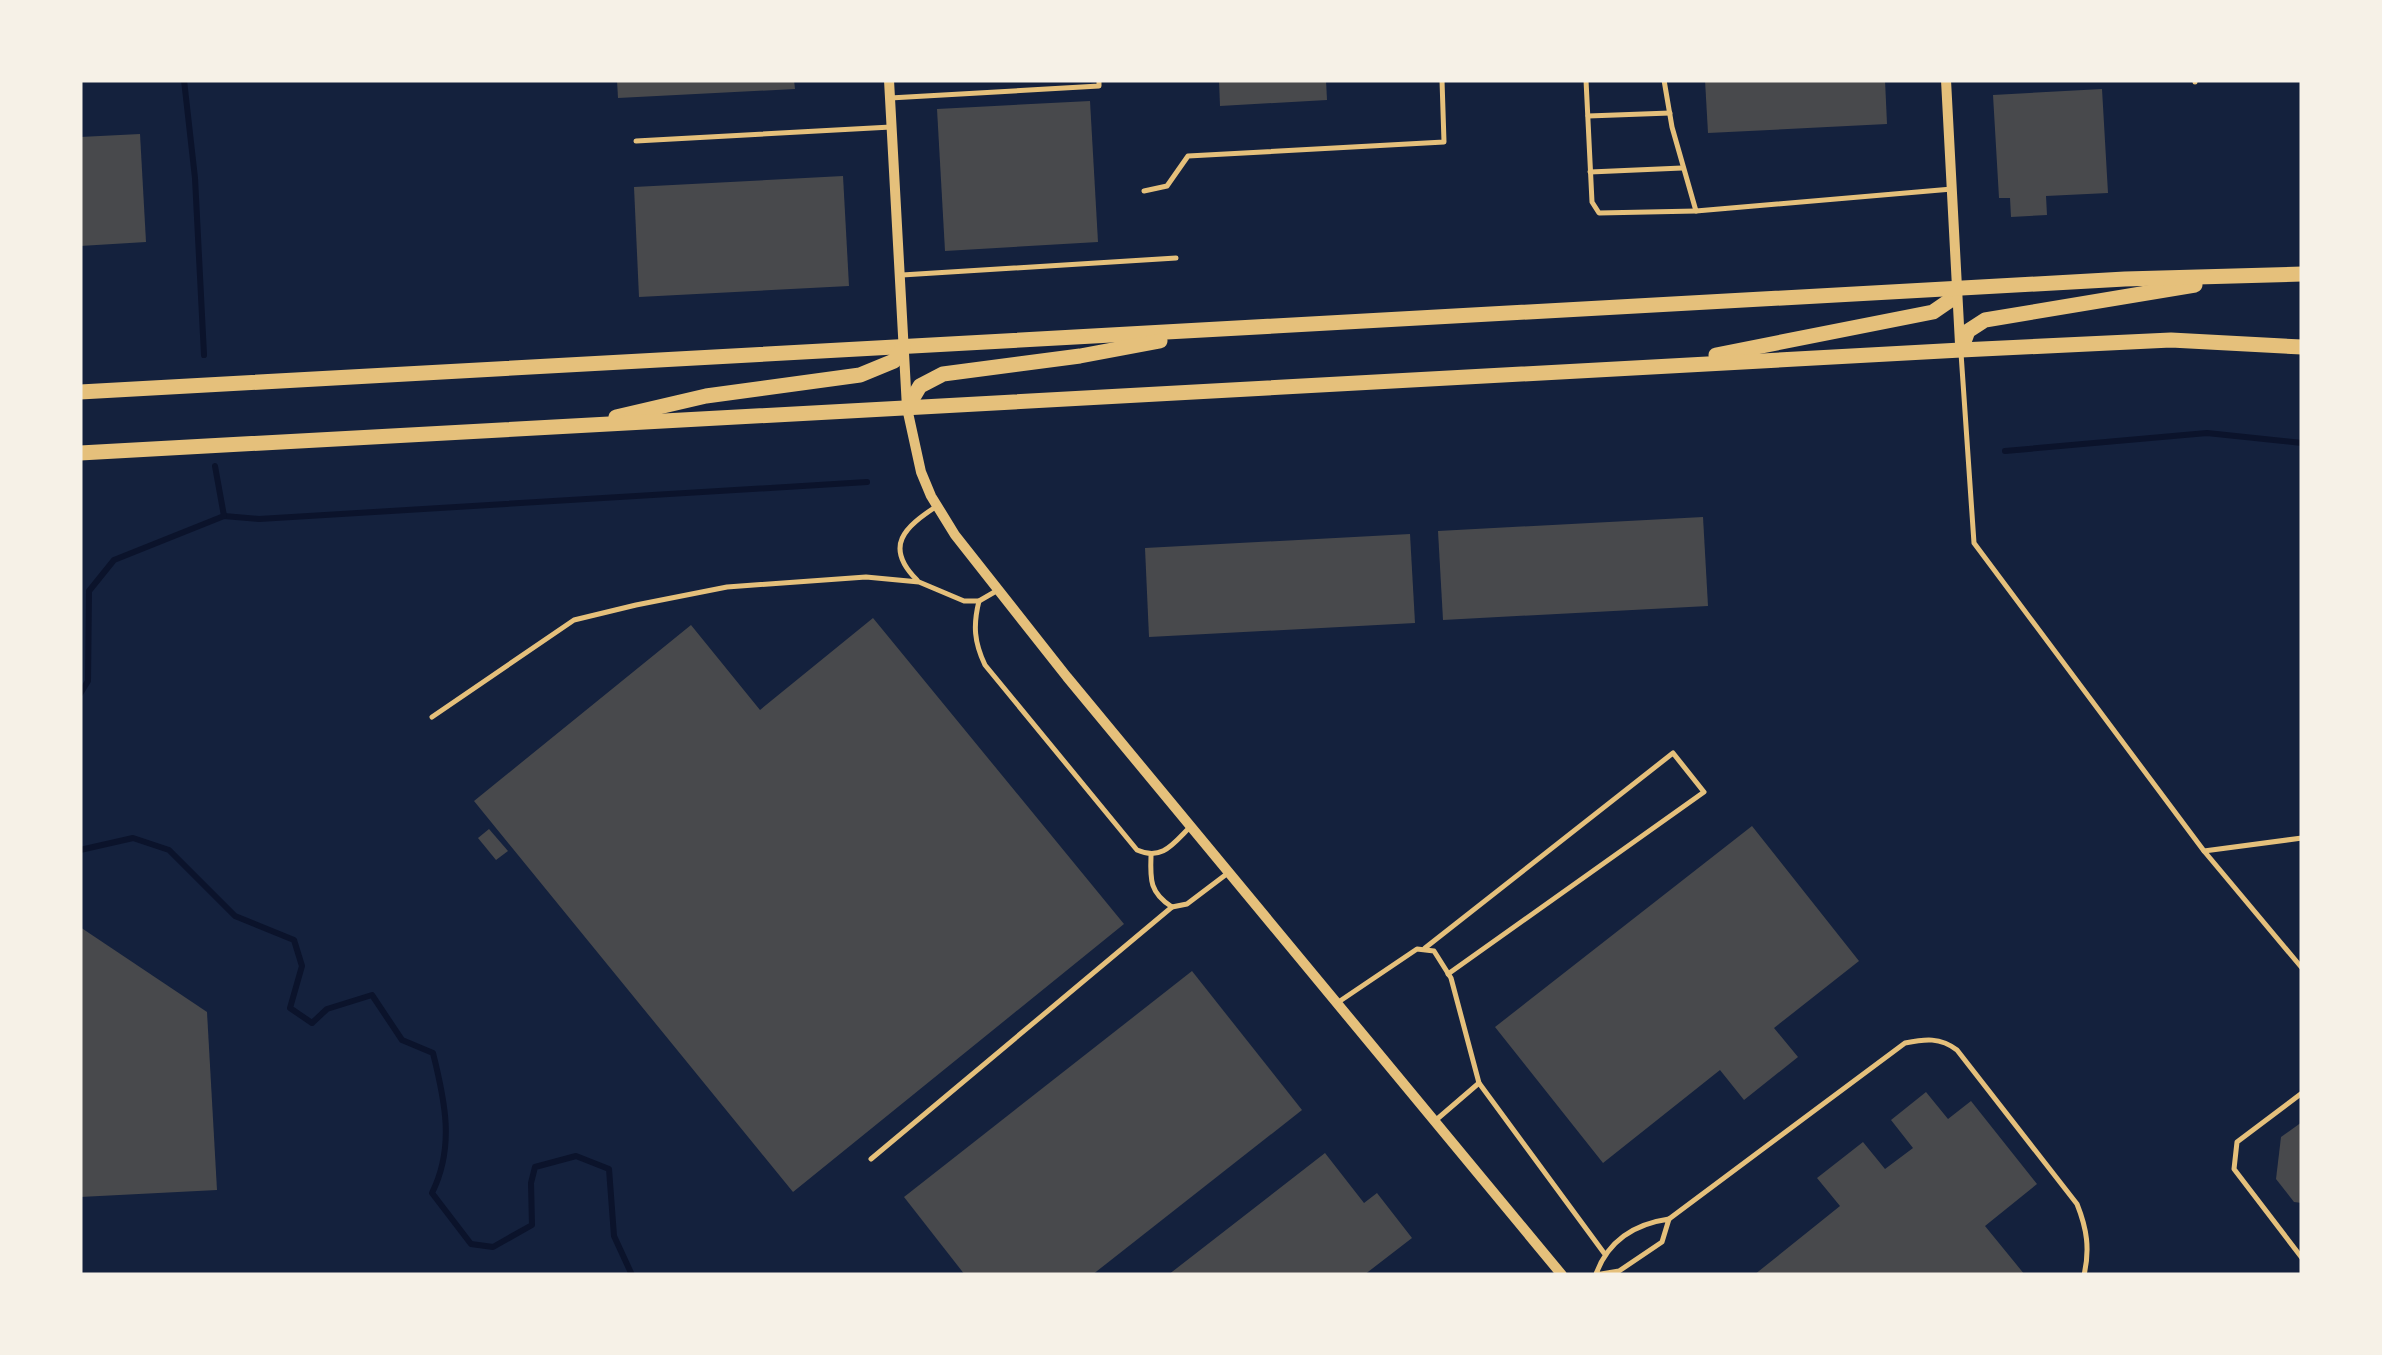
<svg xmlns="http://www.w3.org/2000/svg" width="2382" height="1355" font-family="Quicksand,sans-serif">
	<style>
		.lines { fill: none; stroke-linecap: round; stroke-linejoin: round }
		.stream { stroke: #0b132b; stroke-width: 6 }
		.building { fill: #48494c }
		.service { stroke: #e5c07b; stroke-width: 5 }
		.minor { stroke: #e5c07b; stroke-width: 10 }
		.primary { stroke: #e5c07b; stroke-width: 15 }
	</style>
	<rect width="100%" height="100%" fill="#14213d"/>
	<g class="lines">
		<g class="stream">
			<polyline points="184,80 195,178 204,355"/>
			<polyline points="2005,451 2207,433 2302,443"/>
			<polyline points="224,516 259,519 867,482"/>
			<polyline points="80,694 88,681 89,591 114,560 224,516 215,466"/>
			<path d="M80,850L133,838L169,850L235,916L294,940L302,966L290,1008L312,1023L327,1009L372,995L402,1040L433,1053C445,1101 455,1147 432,1193L471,1244L493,1247L532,1225L531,1183L535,1167L576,1156L609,1169L614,1236L632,1275"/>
		</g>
	</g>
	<g class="building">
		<polygon points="617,80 794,80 795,89 618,98"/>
		<polygon points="1219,80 1326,80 1327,100 1220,106"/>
		<polygon points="1705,80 1885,80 1887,124 1708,133"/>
		<polygon points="2102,89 2108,193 2046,196 2047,215 2011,217 2010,198 1999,198 1993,95"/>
		<polygon points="1090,101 1098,242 945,251 937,109"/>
		<polygon points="140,134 146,242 80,246 80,137"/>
		<polygon points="843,176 849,286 639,297 634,187"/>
		<polygon points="1703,517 1708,606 1443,620 1438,531"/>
		<polygon points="1410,534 1415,623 1149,637 1145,548"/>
		<polygon points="873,618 1124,924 793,1192 474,801 691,625 760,710"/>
		<polygon points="1752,826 1859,961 1774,1028 1798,1057 1744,1100 1720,1070 1603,1163 1495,1027"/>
		<polygon points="489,829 508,851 496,860 478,838"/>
		<polygon points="80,927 207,1012 217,1190 80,1197"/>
		<polygon points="1192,971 1302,1110 1092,1275 965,1275 904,1197"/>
		<polygon points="1926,1092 1948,1119 1971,1101 2037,1184 1985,1226 2025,1275 1754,1275 1840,1206 1817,1178 1863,1142 1885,1169 1913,1148 1891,1120"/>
		<polygon points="2302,1122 2302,1203 2294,1202 2276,1179 2281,1137"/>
		<polygon points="1325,1153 1364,1203 1377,1193 1412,1238 1364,1275 1168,1275"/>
	</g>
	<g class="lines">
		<g class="service">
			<polyline points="1586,80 1592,202 1599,213 1696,211"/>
			<polyline points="1664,80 1672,127 1696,211 1952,189"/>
			<polyline points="2195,80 2195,82"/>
			<polyline points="890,98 1099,86 1099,80"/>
			<polyline points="1588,116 1670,113"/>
			<polyline points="636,141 891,127"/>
			<polyline points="1590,172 1682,168"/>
			<polyline points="1144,191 1167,186 1188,156 1444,142 1442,80"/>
			<polyline points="902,275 1176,258"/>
			<polyline points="1961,353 1974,543 2204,851 2302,968"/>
			<path d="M917,580C883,546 905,527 937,506"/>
			<path d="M979,601C973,625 974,642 985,665L1137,850C1162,861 1173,844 1190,827"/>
			<polyline points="432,717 574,620 636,605 727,587 866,577 919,582 964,601 979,601 998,590"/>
			<polyline points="2204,851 2302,838"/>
			<path d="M1151,856C1150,880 1150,893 1172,907L1187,904L1228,873"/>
			<polyline points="1425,948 1673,753 1704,792 1448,974"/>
			<polyline points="1337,1003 1417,949 1434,951 1451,978 1479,1083 1604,1253"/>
			<polyline points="2302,1093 2237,1142 2234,1169 2302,1258"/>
			<polyline points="1436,1120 1479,1083"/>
			<polyline points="871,1159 1172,907"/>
			<path d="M1669,1219L1905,1043C1925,1039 1940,1037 1957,1050L2077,1204C2087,1229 2090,1249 2084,1275"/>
			<path d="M1595,1275L1619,1271L1662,1242L1669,1219C1634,1224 1608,1241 1596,1274"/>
		</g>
		<g class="minor">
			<polyline points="889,80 907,408 921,472 931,496 955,535 1067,677 1562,1275"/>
			<polyline points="1946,80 1960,344"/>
		</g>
		<g class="primary">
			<polyline points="1961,350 1968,331 1985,320 2195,285"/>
			<polyline points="1716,355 1933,312 1949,301 1957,288"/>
			<polyline points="80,392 2125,279 2302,274"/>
			<polyline points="907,408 920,386 943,374 1080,356 1160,341"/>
			<polyline points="616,417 706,396 860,375 894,361 903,347"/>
			<polyline points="80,453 1961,350 2171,340 2302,347"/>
		</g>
	</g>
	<rect width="2382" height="1355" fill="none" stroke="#f6f1e7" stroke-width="165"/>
</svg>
